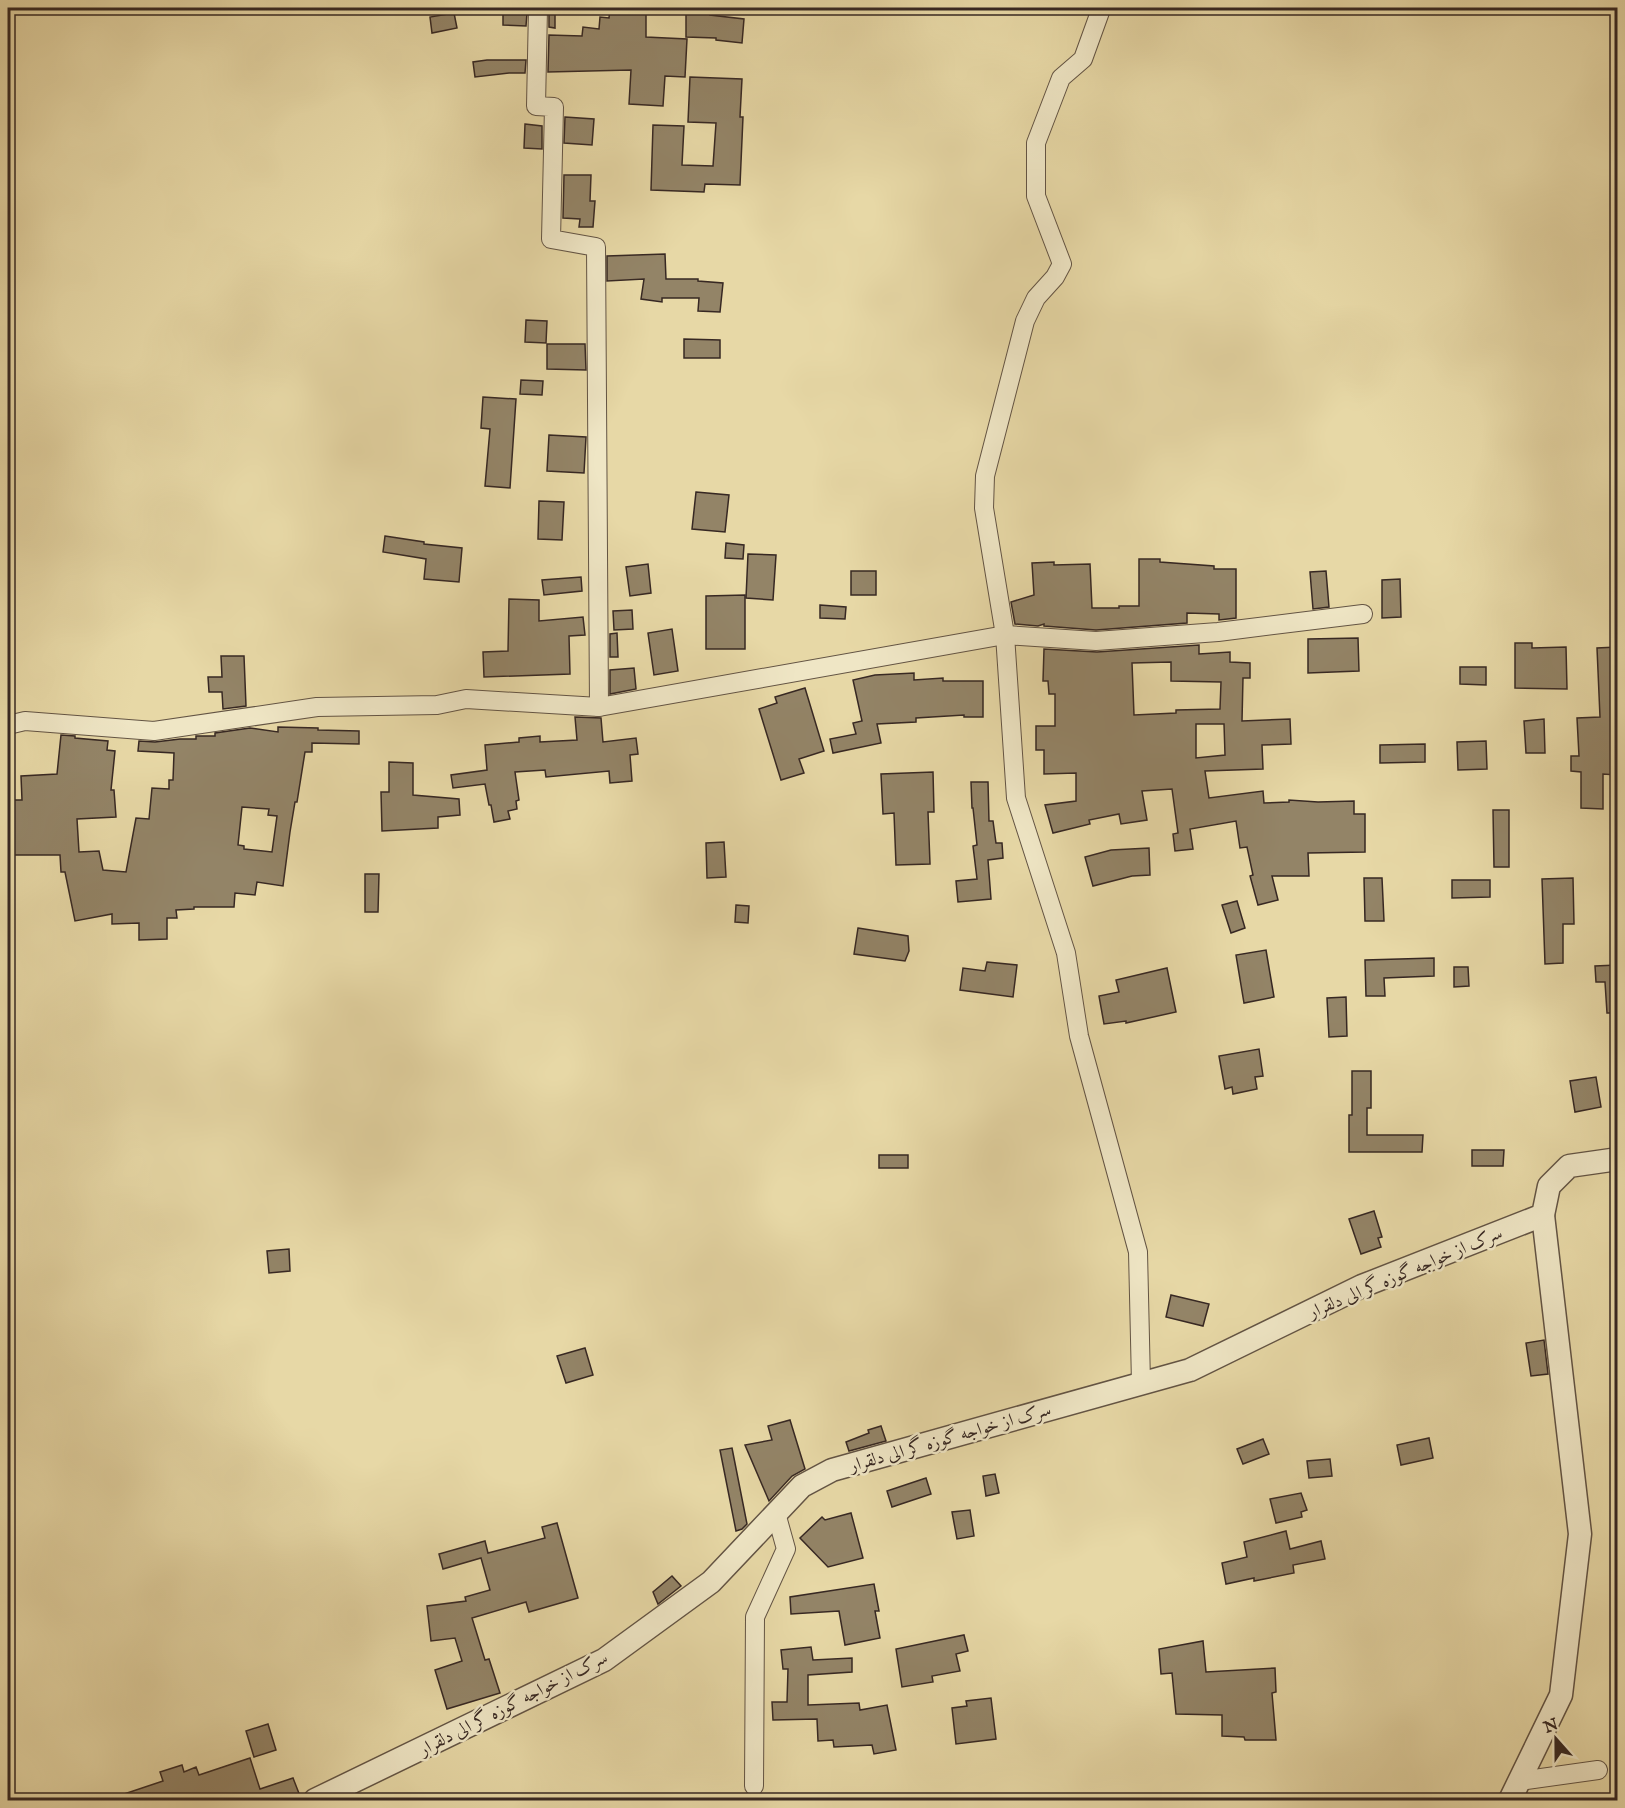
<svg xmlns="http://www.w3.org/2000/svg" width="1625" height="1808" font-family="'IM FELL English',Amiri,serif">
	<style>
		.building { fill: #938467; stroke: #372823; stroke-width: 1.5; fill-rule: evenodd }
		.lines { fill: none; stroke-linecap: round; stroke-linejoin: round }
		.minor-casing { stroke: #635444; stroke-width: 20 }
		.tertiary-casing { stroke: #635444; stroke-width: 25 }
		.minor { stroke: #efe6c5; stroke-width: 18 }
		.tertiary { stroke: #efe6c5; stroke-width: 22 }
		.labels { text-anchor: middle; stroke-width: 5; stroke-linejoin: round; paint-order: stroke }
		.street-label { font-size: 18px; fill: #372823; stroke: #efe6c5 }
	</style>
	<rect width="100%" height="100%" fill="#e7d8a6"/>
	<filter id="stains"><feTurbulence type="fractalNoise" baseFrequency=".00333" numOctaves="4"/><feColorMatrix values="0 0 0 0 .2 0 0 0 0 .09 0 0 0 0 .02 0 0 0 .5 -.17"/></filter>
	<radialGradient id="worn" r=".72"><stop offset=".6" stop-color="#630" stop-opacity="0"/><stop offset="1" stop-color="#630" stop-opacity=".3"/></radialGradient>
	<g class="building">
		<polygon points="549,8 555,8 555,28 549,27"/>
		<polygon points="610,8 646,8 646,37 687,39 685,77 665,76 663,106 629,104 631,70 548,72 549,35 582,36 583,27 599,29 600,17 609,18"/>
		<polygon points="686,8 710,8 710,15 744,19 742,43 716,40 716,38 686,37"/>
		<polygon points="503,11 527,13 526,26 503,25"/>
		<polygon points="454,13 457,28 432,33 430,17"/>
		<polygon points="487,60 526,60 525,73 509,73 475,77 473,62"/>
		<polygon points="690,77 742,79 740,117 743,117 740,185 705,184 704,192 651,190 653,125 684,126 682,165 713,166 716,123 688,122"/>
		<polygon points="565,117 594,119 592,145 564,143"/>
		<polygon points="525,124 542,126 542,149 524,148"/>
		<polygon points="564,175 591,175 590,201 595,201 593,227 579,227 580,219 563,218"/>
		<polygon points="665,254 666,279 698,279 698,281 723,283 720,312 698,311 699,298 662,298 662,302 641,299 644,279 607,281 607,256"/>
		<polygon points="526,320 547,321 546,343 525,342"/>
		<polygon points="684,339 720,340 720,358 684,358"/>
		<polygon points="547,344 585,344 586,370 547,369"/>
		<polygon points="521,380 543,381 542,395 520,394"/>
		<polygon points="483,397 516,399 510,488 485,486 490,429 481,428"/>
		<polygon points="549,435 586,437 584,473 547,471"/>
		<polygon points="696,492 729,495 725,532 692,529"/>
		<polygon points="539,501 564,502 562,540 538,539"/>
		<polygon points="385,536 424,542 424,544 462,548 459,582 424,579 426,559 383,552"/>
		<polygon points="726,543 744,545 743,559 725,558"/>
		<polygon points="748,554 776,555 773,600 746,598"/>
		<polygon points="1139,559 1160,559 1160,562 1214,566 1214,569 1236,569 1236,618 1219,620 1219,614 1187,613 1187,623 1096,630 1044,626 1044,624 1038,626 1015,624 1011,602 1034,595 1032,563 1054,562 1054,565 1090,564 1092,608 1119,608 1119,606 1139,606"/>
		<polygon points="648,564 651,593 630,596 626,567"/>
		<rect x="851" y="571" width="25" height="24"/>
		<polygon points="1326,571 1329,607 1313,609 1310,572"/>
		<polygon points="581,577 582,591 544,595 542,580"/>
		<polygon points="1400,579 1401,617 1382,618 1382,580"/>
		<polygon points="745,595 745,649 706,649 706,596"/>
		<polygon points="509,599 539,600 539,621 583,617 585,635 569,636 570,674 484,677 483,652 508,651"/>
		<polygon points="820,605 846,607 845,619 820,618"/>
		<polygon points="632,610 633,629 614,630 613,611"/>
		<polygon points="672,629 678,671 654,675 648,633"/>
		<polygon points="617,633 618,657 610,657 610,634"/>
		<polygon points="1358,638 1359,671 1308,673 1308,639"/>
		<polygon points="1515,643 1532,643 1532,648 1566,647 1567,689 1515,688"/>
		<path d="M1199,645V654L1230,652V662L1250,663V678H1243L1242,721L1290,719L1291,744L1262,745L1263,769L1205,771L1209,798L1263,791L1264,803L1289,802V800L1318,802L1354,801V814H1365V852L1308,853L1309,876H1272L1278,900L1258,905L1250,876L1253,875L1247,847L1240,848L1236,821L1190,829L1193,849L1175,851L1173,834L1178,833L1172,789L1142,791L1147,820L1121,824L1119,814L1089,820L1090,824L1053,833L1045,805L1076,801V773L1044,774V750H1036V726H1055V694H1049L1048,681H1043L1044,649L1097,652ZM1171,662V681L1221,682L1220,709L1176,710V713L1134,715L1132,663ZM1196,724H1224L1225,755L1196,758Z"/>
		<polygon points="1617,647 1617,775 1603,774 1603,809 1581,808 1581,772 1571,771 1571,756 1579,756 1577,718 1600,717 1597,648"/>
		<polygon points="221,656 244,656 246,706 223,709 222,692 209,692 208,677 222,677"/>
		<polygon points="1460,667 1486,667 1486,685 1460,684"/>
		<polygon points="634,668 636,689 610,694 610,670"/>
		<polygon points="914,673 914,680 943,678 943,681 983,681 983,717 964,717 964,715 916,718 916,722 877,724 881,743 833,753 830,739 856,734 853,723 862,721 853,680 875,675"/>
		<polygon points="805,688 824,751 799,759 804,773 781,780 759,709 777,703 775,697"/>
		<polygon points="575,717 601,718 603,742 636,738 638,754 630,755 632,781 610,783 609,771 546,777 545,770 515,772 519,800 516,801 517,809 508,811 510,819 494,822 491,805 489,805 485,784 453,788 451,775 487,770 485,745 519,742 519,738 540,736 540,742 577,740"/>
		<polygon points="1544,719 1545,753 1526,753 1524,721"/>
		<path d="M278,727L318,728V730L359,731V744L312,743V752H305L297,802H295L290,832L283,886L257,882L255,895L235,893L234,907H194V909L176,910L177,918H167V939L139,940V923L112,924V914L75,921L65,872H61L60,855H8V800H22L21,776L57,774L61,735L75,736V738L108,741L107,750L115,751L111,790H114L116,817L77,819L79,852L99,851L103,870L126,872L136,818L149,819L152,788L169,789V780H173L174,753L138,751L139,741L155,742L180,739H196V736H215V733L250,728L278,732ZM242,807L269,809L268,815L277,816L272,852L244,849V846L238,845Z"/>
		<polygon points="1486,741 1487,769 1458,770 1457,742"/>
		<polygon points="1425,744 1425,762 1380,763 1380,745"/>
		<polygon points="389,762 413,763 413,795 459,799 460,815 438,817 438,828 382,831 381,792 389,792"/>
		<polygon points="933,772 934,812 928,812 930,864 896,865 894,813 883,814 881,774"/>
		<polygon points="971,782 988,782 989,821 993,821 996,843 1002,843 1003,858 988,860 991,899 958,902 956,881 977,879 973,846 977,845 973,808 972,808"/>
		<polygon points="1493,810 1509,810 1509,867 1494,867"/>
		<polygon points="724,842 726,877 707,878 706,843"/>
		<polygon points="1149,848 1150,875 1132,876 1093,886 1085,857 1111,850"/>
		<polygon points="365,874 379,874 378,912 365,912"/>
		<polygon points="1364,878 1382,878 1384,921 1365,921"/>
		<polygon points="1573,878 1574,924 1563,924 1563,963 1545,964 1542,879"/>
		<polygon points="1452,880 1490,880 1490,897 1452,898"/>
		<polygon points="1237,901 1245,928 1231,933 1222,905"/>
		<polygon points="736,905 749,906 748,923 735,922"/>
		<polygon points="858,928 908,936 909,951 905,961 854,954"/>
		<polygon points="1266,950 1274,997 1244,1003 1236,955"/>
		<polygon points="1434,958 1434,976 1384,978 1385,996 1366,996 1365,960"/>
		<polygon points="987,962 1017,965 1013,997 960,990 963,968 985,971"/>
		<polygon points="1617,965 1617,1013 1607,1013 1605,982 1596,982 1595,966"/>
		<polygon points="1454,967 1468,967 1469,986 1454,987"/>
		<polygon points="1167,968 1176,1012 1126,1023 1126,1021 1104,1024 1099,996 1119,992 1116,980"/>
		<polygon points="1346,997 1347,1036 1329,1037 1327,998"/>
		<polygon points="1259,1049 1263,1076 1255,1077 1257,1089 1233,1094 1232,1087 1225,1089 1219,1056"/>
		<polygon points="1352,1071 1371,1071 1371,1108 1367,1108 1367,1135 1423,1135 1422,1152 1349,1152 1349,1115 1352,1115"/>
		<polygon points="1596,1077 1601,1107 1575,1112 1570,1081"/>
		<polygon points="1472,1150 1504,1150 1503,1166 1472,1166"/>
		<rect x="879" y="1155" width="29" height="13"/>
		<polygon points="1374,1211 1382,1237 1378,1238 1381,1247 1361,1254 1349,1219"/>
		<polygon points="289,1249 290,1271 269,1273 267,1251"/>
		<polygon points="1171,1295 1209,1304 1203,1326 1166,1317"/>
		<polygon points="1544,1340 1548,1374 1531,1376 1526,1343"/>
		<polygon points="585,1348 593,1375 566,1383 557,1356"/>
		<polygon points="790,1420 805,1469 792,1476 769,1501 745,1445 772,1440 768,1426"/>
		<polygon points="881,1426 886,1441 849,1451 846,1442 869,1433 868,1430"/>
		<polygon points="1429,1438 1433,1458 1401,1465 1397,1445"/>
		<polygon points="1263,1439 1269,1454 1243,1464 1237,1449"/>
		<polygon points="732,1448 747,1524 742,1529 736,1531 720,1450"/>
		<polygon points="1330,1459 1332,1476 1309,1478 1307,1461"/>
		<polygon points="995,1474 999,1493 986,1496 983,1476"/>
		<polygon points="926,1478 931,1494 892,1507 887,1491"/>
		<polygon points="1301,1493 1307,1510 1301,1512 1302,1517 1276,1523 1270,1499"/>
		<polygon points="970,1510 974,1536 957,1539 952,1512"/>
		<polygon points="851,1513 863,1558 828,1567 800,1538 822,1517 825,1520"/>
		<polygon points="557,1523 578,1598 529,1612 526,1602 472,1618 485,1660 489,1659 500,1693 447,1709 435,1670 462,1661 455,1638 431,1641 427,1606 466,1601 465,1597 490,1590 481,1558 443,1569 439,1554 485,1541 488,1553 545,1538 542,1527"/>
		<polygon points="1286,1531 1290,1549 1321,1541 1325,1559 1293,1565 1294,1573 1254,1581 1254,1578 1226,1584 1222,1563 1247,1557 1244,1542"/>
		<polygon points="672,1576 681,1586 658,1604 653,1592"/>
		<polygon points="874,1584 879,1611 875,1611 880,1638 845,1645 839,1611 791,1614 790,1597"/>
		<polygon points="964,1635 968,1651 956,1654 960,1671 932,1676 933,1682 902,1687 896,1649"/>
		<polygon points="1203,1641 1206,1672 1275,1668 1276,1692 1272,1693 1276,1740 1245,1740 1244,1737 1222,1736 1222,1715 1176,1714 1172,1673 1161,1674 1159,1649"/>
		<polygon points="811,1647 813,1660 852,1658 852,1672 808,1675 808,1705 859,1703 860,1710 887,1705 896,1750 874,1754 872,1745 834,1747 833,1740 818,1741 817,1719 773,1720 772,1702 787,1702 788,1669 783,1669 781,1650"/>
		<polygon points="991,1698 996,1739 956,1744 952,1708 967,1706 966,1701"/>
		<polygon points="268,1724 276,1750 254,1757 246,1731"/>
		<polygon points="250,1758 260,1789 293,1778 300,1796 286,1800 169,1800 167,1794 148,1800 112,1800 112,1798 163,1781 160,1772 182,1765 184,1772 196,1767 199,1775"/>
	</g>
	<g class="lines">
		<defs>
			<g id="minor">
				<polyline points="538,8 536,106 554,107 551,239 596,247 599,707"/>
				<polyline points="1097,8 1100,12 1083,59 1061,78 1036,143 1036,196 1062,264 1055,277 1036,298 1025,321 985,476 984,508 1005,635 1016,798 1066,953 1079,1036 1138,1252 1141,1383"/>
				<polyline points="8,725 25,721 154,731 317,707 437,705 466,699 599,707 1005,635 1096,641 1218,632 1363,614"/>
				<polyline points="1520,1781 1598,1770"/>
				<polyline points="754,1786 755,1617 786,1549 776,1513"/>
			</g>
			<g id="tertiary">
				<polyline points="315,1800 604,1660 711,1582 802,1486 832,1470 1190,1370 1362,1286 1543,1215 1549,1186 1569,1166 1618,1159"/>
				<polyline points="1510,1800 1561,1695 1580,1534 1543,1215"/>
			</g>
		</defs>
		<use href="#minor" class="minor-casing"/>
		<use href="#tertiary" class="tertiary-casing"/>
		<use href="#minor" class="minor"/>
		<use href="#tertiary" class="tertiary"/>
	</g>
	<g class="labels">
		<g class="street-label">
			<text transform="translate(1405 1272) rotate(-23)" y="6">سرک از خواجه گوزه گر الی دلقرار</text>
			<text transform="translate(950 1437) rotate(-16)" y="6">سرک از خواجه گوزه گر الی دلقرار</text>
			<text transform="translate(513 1703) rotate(-27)" y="6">سرک از خواجه گوزه گر الی دلقرار</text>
		</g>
	</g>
	<rect width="1625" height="1808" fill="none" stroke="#e7d8a6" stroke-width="30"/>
	<rect x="9" y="9" width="1607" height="1790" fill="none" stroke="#372823" stroke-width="3"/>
	<rect x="15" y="15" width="1595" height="1778" fill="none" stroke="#372823" stroke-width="1.5"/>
	<g transform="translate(1556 1739) rotate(339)" stroke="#efe6c5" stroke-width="4.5" paint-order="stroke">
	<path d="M0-4.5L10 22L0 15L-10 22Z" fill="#372823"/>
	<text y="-9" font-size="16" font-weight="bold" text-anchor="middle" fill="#372823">N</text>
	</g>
	<rect width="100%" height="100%" filter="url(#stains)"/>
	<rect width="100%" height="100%" fill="url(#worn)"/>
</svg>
